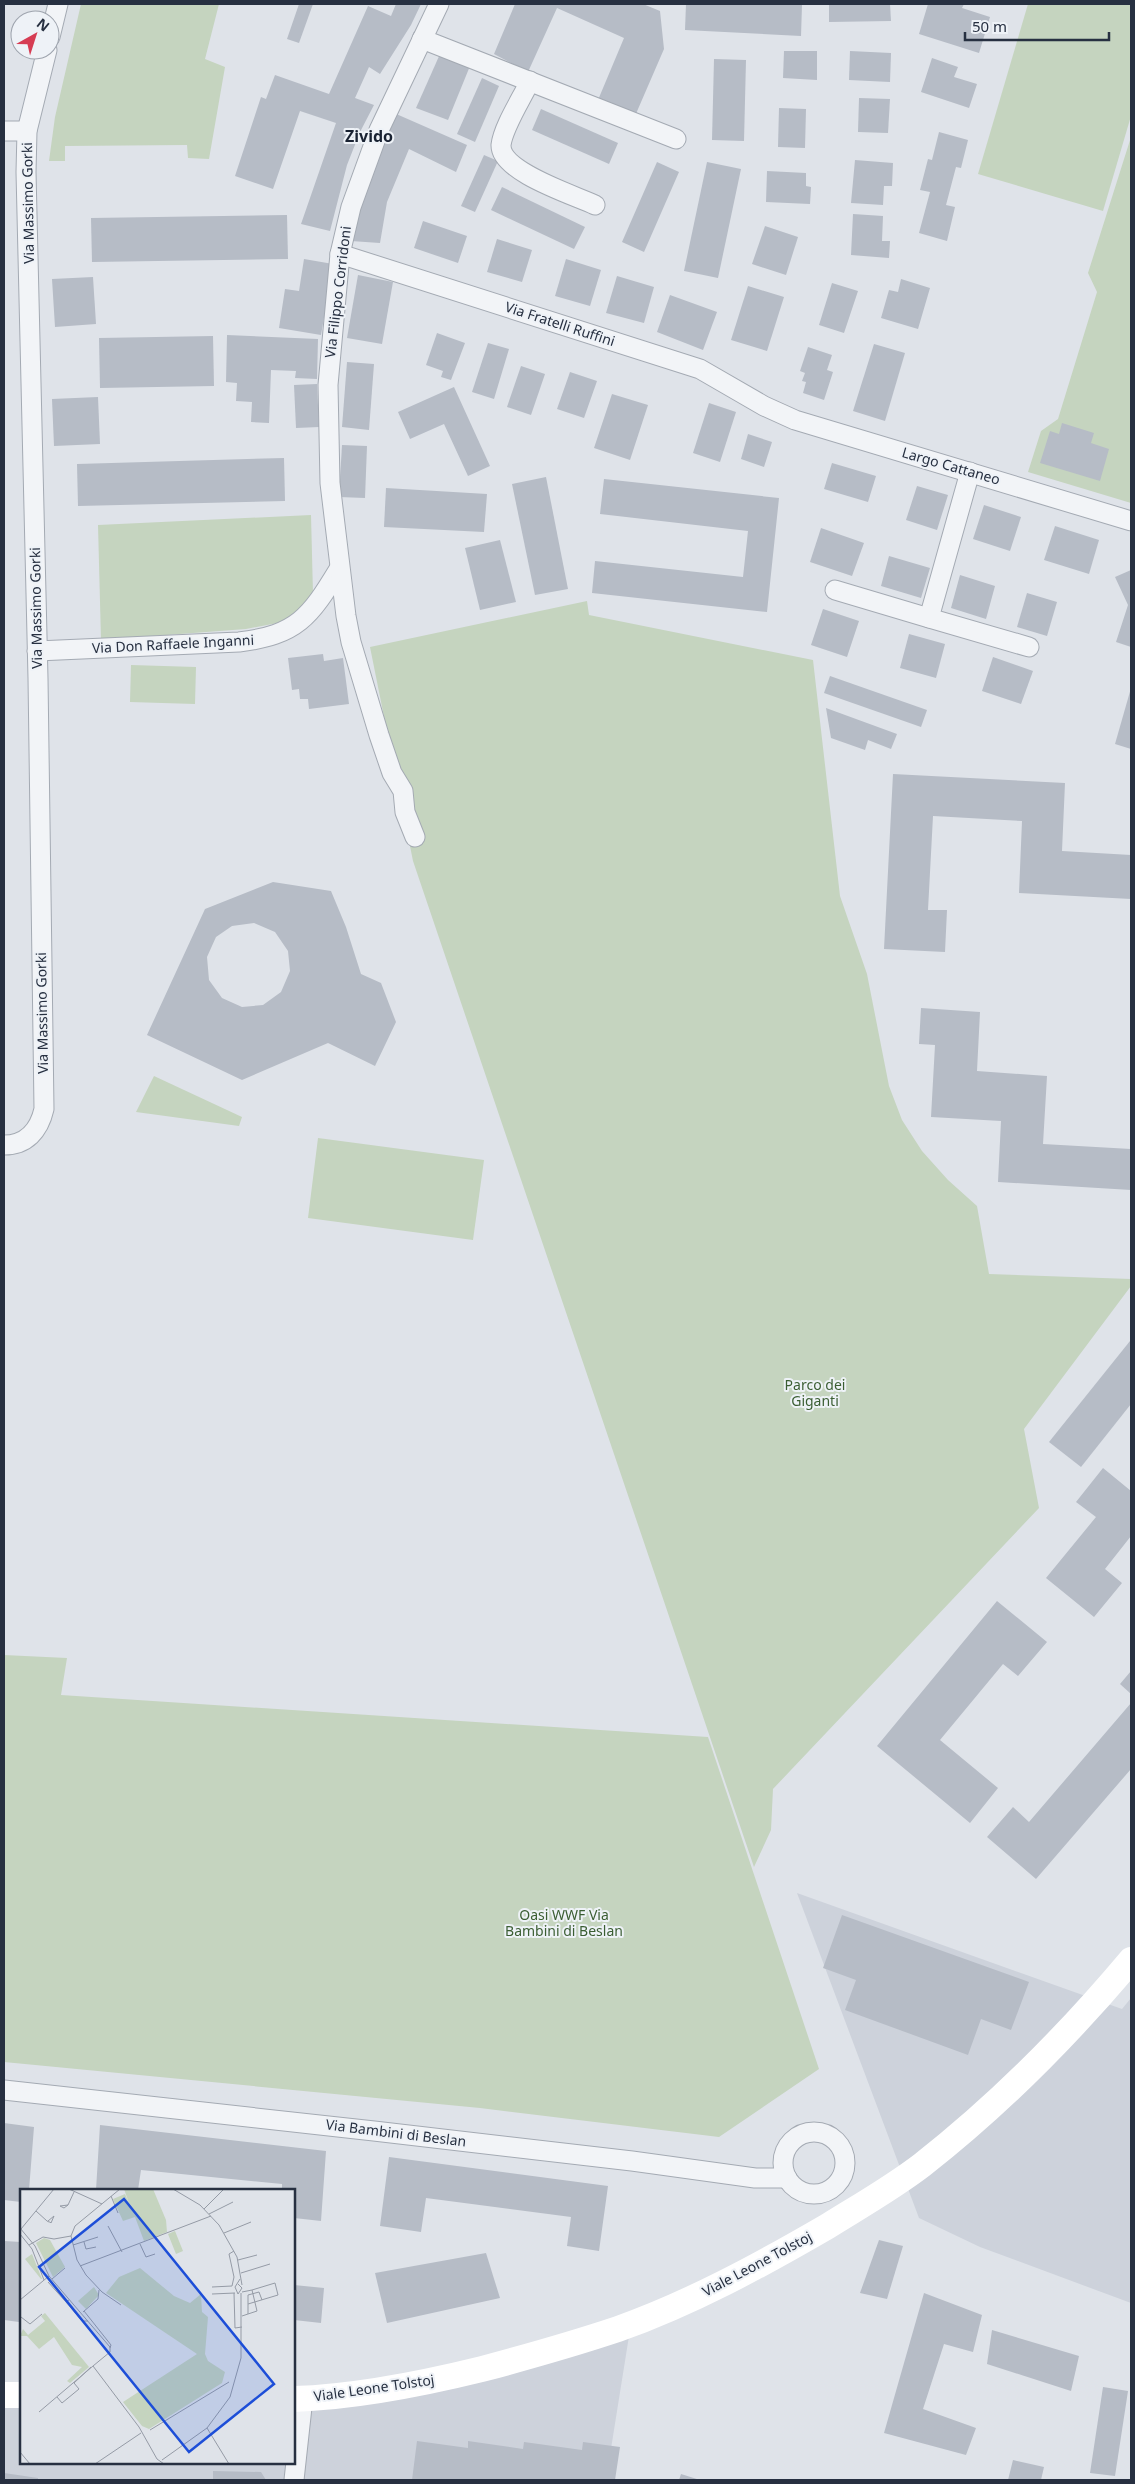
<svg xmlns="http://www.w3.org/2000/svg" width="1135" height="2484" font-family="'Noto Sans',sans-serif">
	<style>
		.built { fill: #cdd2db }
		.green { fill: #c5d4bf }
		.building { fill: #b6bcc6; fill-rule: evenodd }
		.lines { fill: none; stroke-linecap: round; stroke-linejoin: round }
		.street-casing { stroke: #a4aab3; stroke-width: 21 }
		.street { stroke: #f2f4f7; stroke-width: 19 }
		.secondary { stroke: #fff; stroke-width: 26 }
		.labels { text-anchor: middle; stroke-width: 4; stroke-linejoin: round; paint-order: stroke }
		.street-label { font-size: 14px; fill: #273041; stroke: #eef2f7 }
		.park-label { font-size: 14px; fill: #3b5e33; stroke: #eef2f7 }
		.quarter-label { font-size: 16px; font-weight: bold; fill: #192232; stroke: #eef2f7 }
		.inset-road { fill: none; stroke: #959ba6; stroke-width: 1 }
		.view { fill: #1d4ed8; fill-opacity: 0.15; stroke: #1d4ed8; stroke-width: 2.5 }
		.inset-edge { fill: none; stroke: #273041; stroke-width: 2.5 }
	</style>
	<rect width="100%" height="100%" fill="#dfe3e9"/>
	<g class="built">
		<polygon points="797,1893 1122,2009 1131,1998 1131,2303 980,2247 919,2218"/>
		<polygon points="629,2336 606,2480 4,2480 4,2407 21,2407 21,2463 294,2463 294,2409"/>
	</g>
	<g class="green">
		<polygon points="81,4 219,4 205,59 225,67 209,159 188,158 187,145 65,146 65,161 49,161 55,117"/>
		<polygon points="1028,4 1131,4 1131,116 1103,211 978,174"/>
		<polygon points="1131,137 1131,503 1028,472 1041,431 1058,419 1097,292 1088,273"/>
		<polygon points="311,515 313,594 307,605 288,621 246,629 101,640 98,525"/>
		<polygon points="587,601 589,615 813,660 840,896 867,974 889,1086 902,1120 922,1151 948,1180 977,1206 989,1274 1131,1279 1131,1286 1024,1429 1039,1508 773,1789 771,1830 754,1867 413,861 370,647"/>
		<polygon points="131,665 196,667 195,704 130,702"/>
		<polygon points="154,1076 242,1117 239,1126 136,1112"/>
		<polygon points="318,1138 484,1160 473,1240 308,1218"/>
		<polygon points="4,1655 67,1658 61,1695 708,1737 819,2069 719,2137 480,2108 4,2062"/>
	</g>
	<g class="building">
		<polygon points="299,4 313,4 299,43 287,39"/>
		<polygon points="396,4 421,4 411,25 380,74 369,67 355,98 374,105 360,132 347,165 330,231 301,224 336,123 300,111 273,189 235,176 261,97 266,99 275,75 329,94 368,6 391,16"/>
		<polygon points="515,4 643,4 660,11 664,49 635,116 598,100 624,38 557,8 528,72 494,54"/>
		<polygon points="686,4 802,4 801,36 685,30"/>
		<polygon points="829,4 890,4 891,21 829,22"/>
		<polygon points="928,4 964,4 962,8 990,17 979,53 919,34"/>
		<polygon points="784,51 817,51 817,80 783,78"/>
		<polygon points="850,51 891,53 890,82 849,80"/>
		<polygon points="440,54 470,66 448,120 416,108"/>
		<polygon points="932,58 958,67 954,77 977,84 969,108 921,92"/>
		<polygon points="714,59 746,60 744,141 712,140"/>
		<polygon points="482,78 499,86 475,142 457,134"/>
		<polygon points="859,98 890,99 888,133 858,132"/>
		<polygon points="779,108 806,109 805,148 778,147"/>
		<polygon points="541,109 618,143 609,164 532,130"/>
		<polygon points="394,113 467,145 456,172 409,149 387,202 380,243 351,241 362,190"/>
		<polygon points="939,132 968,140 961,168 956,167 946,205 955,207 947,241 919,233 930,192 920,190 928,159 932,160"/>
		<polygon points="484,155 498,161 475,212 461,206"/>
		<polygon points="855,160 893,163 892,186 884,186 883,205 851,203"/>
		<polygon points="657,162 679,172 644,252 622,242"/>
		<polygon points="707,162 741,169 718,278 684,271"/>
		<polygon points="767,171 806,173 806,186 811,187 810,204 766,202"/>
		<polygon points="502,187 585,227 574,249 491,210"/>
		<polygon points="853,214 883,216 882,241 890,241 889,258 851,255"/>
		<polygon points="287,215 288,259 92,262 91,218"/>
		<polygon points="423,221 467,236 458,263 414,248"/>
		<polygon points="765,226 798,237 786,275 752,264"/>
		<polygon points="497,239 532,250 522,282 487,272"/>
		<polygon points="304,259 333,264 321,335 279,328 285,289 299,291"/>
		<polygon points="566,259 601,270 590,306 555,296"/>
		<polygon points="358,275 393,282 382,344 347,338"/>
		<polygon points="617,276 654,287 644,323 606,313"/>
		<polygon points="93,277 96,324 55,327 52,279"/>
		<polygon points="901,279 930,288 918,329 881,318 889,290 898,292"/>
		<polygon points="832,283 858,291 844,333 819,325"/>
		<polygon points="748,286 784,297 767,351 731,340"/>
		<polygon points="670,295 717,312 703,350 657,332"/>
		<polygon points="437,333 465,343 451,380 441,377 443,371 426,365"/>
		<polygon points="227,335 318,339 317,379 295,378 296,371 271,370 269,423 251,422 252,402 236,401 237,383 226,382"/>
		<polygon points="213,336 214,386 100,388 99,338"/>
		<polygon points="488,343 509,349 494,399 472,392"/>
		<polygon points="874,344 905,353 885,421 853,411"/>
		<polygon points="808,347 832,355 827,370 833,372 824,400 803,393 806,382 802,381 805,373 800,371"/>
		<polygon points="347,362 374,364 369,430 342,427"/>
		<polygon points="521,366 545,374 531,415 507,407"/>
		<polygon points="570,372 597,381 584,418 557,409"/>
		<polygon points="317,384 319,427 296,428 294,385"/>
		<polygon points="454,387 490,466 468,476 444,424 410,439 398,412"/>
		<polygon points="612,394 648,405 630,460 594,448"/>
		<polygon points="98,397 100,444 54,446 52,399"/>
		<polygon points="709,403 736,412 720,462 693,453"/>
		<polygon points="1062,423 1094,433 1091,443 1109,449 1100,481 1040,463 1050,431 1059,434"/>
		<polygon points="748,434 772,442 764,467 741,459"/>
		<polygon points="342,445 367,446 365,498 339,497"/>
		<polygon points="284,458 285,501 78,506 77,464"/>
		<polygon points="832,463 876,476 868,502 824,489"/>
		<polygon points="546,477 568,589 535,595 512,484"/>
		<polygon points="604,479 779,498 767,612 592,593 595,561 743,577 748,531 600,514"/>
		<polygon points="917,486 948,495 937,530 906,520"/>
		<polygon points="386,488 487,494 484,532 384,527"/>
		<polygon points="984,505 1021,517 1010,551 973,539"/>
		<polygon points="1055,526 1099,540 1089,574 1044,560"/>
		<polygon points="821,528 864,543 852,576 810,562"/>
		<polygon points="500,540 516,602 480,610 465,548"/>
		<polygon points="889,556 930,568 921,598 881,586"/>
		<polygon points="1131,570 1131,647 1116,642 1128,605 1115,577"/>
		<polygon points="960,575 995,586 986,619 951,608"/>
		<polygon points="1027,593 1057,602 1047,636 1017,627"/>
		<polygon points="823,609 859,621 847,657 811,645"/>
		<polygon points="909,634 945,644 936,678 900,668"/>
		<polygon points="323,654 324,661 343,658 349,704 309,709 308,699 300,699 299,689 292,690 288,658"/>
		<polygon points="993,657 1033,671 1021,704 982,691"/>
		<polygon points="830,676 927,710 921,727 824,693"/>
		<polygon points="1131,688 1131,749 1115,744"/>
		<polygon points="826,708 897,734 891,749 868,740 865,750 831,738"/>
		<polygon points="893,774 1065,783 1062,851 1131,855 1131,899 1019,893 1022,821 933,816 928,910 947,910 945,952 884,949"/>
		<path d="M273,882L331,891L346,927L361,974L381,983L396,1022L375,1066L328,1043L242,1080L147,1035L205,909ZM254,923L275,932L288,951L290,971L281,992L263,1005L242,1007L222,998L209,980L207,957L216,937L232,926Z"/>
		<polygon points="921,1008 980,1012 977,1071 1047,1076 1043,1144 1131,1149 1131,1190 998,1182 1001,1121 931,1117 935,1045 919,1044"/>
		<polygon points="1130,1341 1131,1404 1081,1467 1049,1442"/>
		<polygon points="1103,1468 1131,1491 1131,1536 1105,1569 1122,1583 1094,1617 1046,1578 1096,1517 1076,1502"/>
		<polygon points="997,1601 1047,1642 1018,1676 1003,1664 940,1740 998,1788 970,1823 877,1746"/>
		<polygon points="1131,1671 1131,1694 1120,1684"/>
		<polygon points="1131,1703 1131,1769 1036,1879 987,1837 1013,1807 1029,1822"/>
		<polygon points="842,1915 1029,1982 1011,2030 981,2019 968,2055 845,2010 856,1980 823,1968"/>
		<polygon points="4,2123 34,2127 29,2190 21,2190 21,2202 4,2200"/>
		<polygon points="100,2125 326,2151 321,2221 294,2218 294,2190 282,2190 282,2184 141,2170 138,2190 96,2190"/>
		<polygon points="389,2157 608,2186 599,2251 567,2246 571,2217 426,2198 421,2232 380,2226"/>
		<polygon points="879,2240 903,2246 887,2299 860,2293"/>
		<polygon points="4,2241 21,2242 19,2322 4,2320"/>
		<polygon points="486,2253 500,2298 387,2323 375,2273"/>
		<polygon points="294,2285 324,2288 321,2323 294,2320"/>
		<polygon points="924,2293 982,2315 973,2352 944,2344 923,2409 976,2428 966,2455 884,2433"/>
		<polygon points="992,2330 1079,2356 1071,2391 987,2364"/>
		<polygon points="1103,2387 1128,2391 1115,2476 1090,2473"/>
		<polygon points="417,2441 468,2448 468,2441 523,2449 524,2442 582,2450 583,2442 620,2447 615,2480 412,2480"/>
		<polygon points="1013,2460 1044,2467 1041,2480 1008,2480"/>
		<polygon points="213,2471 261,2472 266,2480 213,2480"/>
		<polygon points="4,2473 38,2478 38,2480 4,2480"/>
		<polygon points="681,2474 700,2480 679,2480"/>
	</g>
	<g class="lines">
		<defs>
			<g id="street">
				<polyline points="50,37 58,4"/>
				<polyline points="422,39 676,139"/>
				<path d="M530,81C522,98 503,127 501,145C500,172 574,195 595,205"/>
				<polyline points="4,131 27,131"/>
				<polyline points="340,254 700,369 764,406 795,420 1131,521"/>
				<polyline points="970,472 929,618 1029,647"/>
				<polyline points="835,590 929,618"/>
				<path d="M37,651L239,642C297,635 310,617 339,569"/>
				<polyline points="415,837 405,812 403,791 392,773 379,735 351,642 346,616 330,483 328,385 340,254 351,207 379,130 439,4"/>
				<path d="M4,1145C26,1145 39,1131 44,1109L38,678L26,172L27,131L47,50"/>
				<polyline points="4,2090 374,2131 632,2161 755,2178 787,2178"/>
				<circle cx="814" cy="2163" r="31"/>
				<polyline points="294,2480 303,2398"/>
			</g>
		</defs>
		<use href="#street" class="street-casing"/>
		<use href="#street" class="street"/>
		<g class="secondary">
			<polyline points="4,2395 21,2395"/>
			<path d="M294,2399C357,2397 421,2384 482,2369C527,2357 573,2344 618,2329C691,2303 761,2265 828,2226C860,2206 892,2188 922,2165C1000,2104 1068,2035 1131,1960"/>
		</g>
	</g>
	<g class="labels">
		<g class="street-label">
			<text transform="translate(28 203) rotate(-91)" y="5">Via Massimo Gorki</text>
			<text transform="translate(338 292) rotate(-83)" y="5">Via Filippo Corridoni</text>
			<text transform="translate(560 324) rotate(18)" y="5">Via Fratelli Ruffini</text>
			<text transform="translate(951 466) rotate(16)" y="5">Largo Cattaneo</text>
			<text transform="translate(36 608) rotate(-91)" y="5">Via Massimo Gorki</text>
			<text transform="translate(173 644) rotate(-3)" y="5">Via Don Raffaele Inganni</text>
			<text transform="translate(42 1013) rotate(-91)" y="5">Via Massimo Gorki</text>
			<text transform="translate(396 2133) rotate(7)" y="5">Via Bambini di Beslan</text>
			<text transform="translate(757 2264) rotate(-28)" y="5">Viale Leone Tolstoj</text>
			<text transform="translate(374 2388) rotate(-8)" y="5">Viale Leone Tolstoj</text>
		</g>
		<g class="park-label">
			<text x="815" y="1390">Parco dei<tspan x="815" dy="16">Giganti</tspan></text>
			<text x="564" y="1920">Oasi WWF Via<tspan x="564" dy="16">Bambini di Beslan</tspan></text>
		</g>
		<g class="quarter-label">
			<text x="369" y="142">Zivido</text>
		</g>
	</g>
	<g transform="translate(20 2189)">
		<rect width="275" height="275" fill="#dfe3e9"/>
		<path d="M104,0H133L146,31L147,43L124,52L115,28L103,32L93,10L105,5L109,14ZM155,42L163,62L156,65L148,45ZM24,49L30,51L45,78L33,88L16,54ZM12,65L22,90H21L5,70ZM120,79L154,107L170,114L181,105L182,123L188,128L185,165L188,172L205,183L202,194L129,240L122,237L103,213L177,165L86,104L99,88ZM74,98L79,106L66,120L58,112ZM25,124L69,178L50,194L47,192L62,178L52,176L34,148L19,160L7,147H0L3,140L8,146L25,132L21,127Z" fill="#c5d4bf"/>
		<path class="inset-road" d="M49,0L82,15M100,0L55,37L51,47L57,71L66,86L82,103L101,116M153,0L180,16L199,36L217,68L222,96M91,7L98,24M48,16L44,19L40,17L48,16L54,3M184,20L203,1M16,22L27,32L29,33H30L31,34L34,27L28,32M189,25L213,13M88,37L102,63M0,39L15,57L29,87L90,158V163L73,177L119,238L137,270L144,275M1,40L34,0M204,44L231,33M0,45L12,60L24,91M64,53L66,60L76,58M120,55L126,68L135,65M9,56L23,48L34,50L51,47M53,56L78,48M218,71L237,66M60,77L191,27M221,84L250,75M32,90L45,79M28,93L46,113M218,95L222,99L218,105L215,98L220,90M212,97L214,88L209,65L214,62M192,98L212,97M222,103L232,101L237,122L222,127M214,104L215,139L222,138M192,105L215,104M0,111L29,87M49,111L46,113L62,132H68M228,115L258,106L255,94L232,101M64,122L91,156L90,159M63,123L78,110L79,101M228,125V106L239,103L242,111M1,128L10,135L22,125M54,194L71,178M37,208L42,214L59,200L54,194M19,223L73,177M187,239L209,275M130,241L209,193M0,263L10,275M142,271L187,239L210,208L221,169V104M75,275L121,244"/>
		<path class="view" d="M104,10L254,195L169,263L19,78Z"/>
		<rect width="275" height="275" class="inset-edge"/>
	</g>
	<rect width="1135" height="2484" fill="none" stroke="#273041" stroke-width="10"/>
	<g transform="translate(35 35) rotate(39)"><circle r="24" fill="#eef2f7" stroke="#9ea4ae"/>
	<path d="M0-4L9 19L0 12L-9 19Z" fill="#d63c53"/>
	<text y="-8" font-size="14" font-weight="bold" text-anchor="middle" fill="#273041">N</text>
	</g>
	<path d="M965 32v8h144v-8" fill="none" stroke="#273041" stroke-width="2.5"/>
	<text x="972" y="32" font-size="15" fill="#273041" stroke="#eef2f7" stroke-width="4" paint-order="stroke">50 m</text>
</svg>
